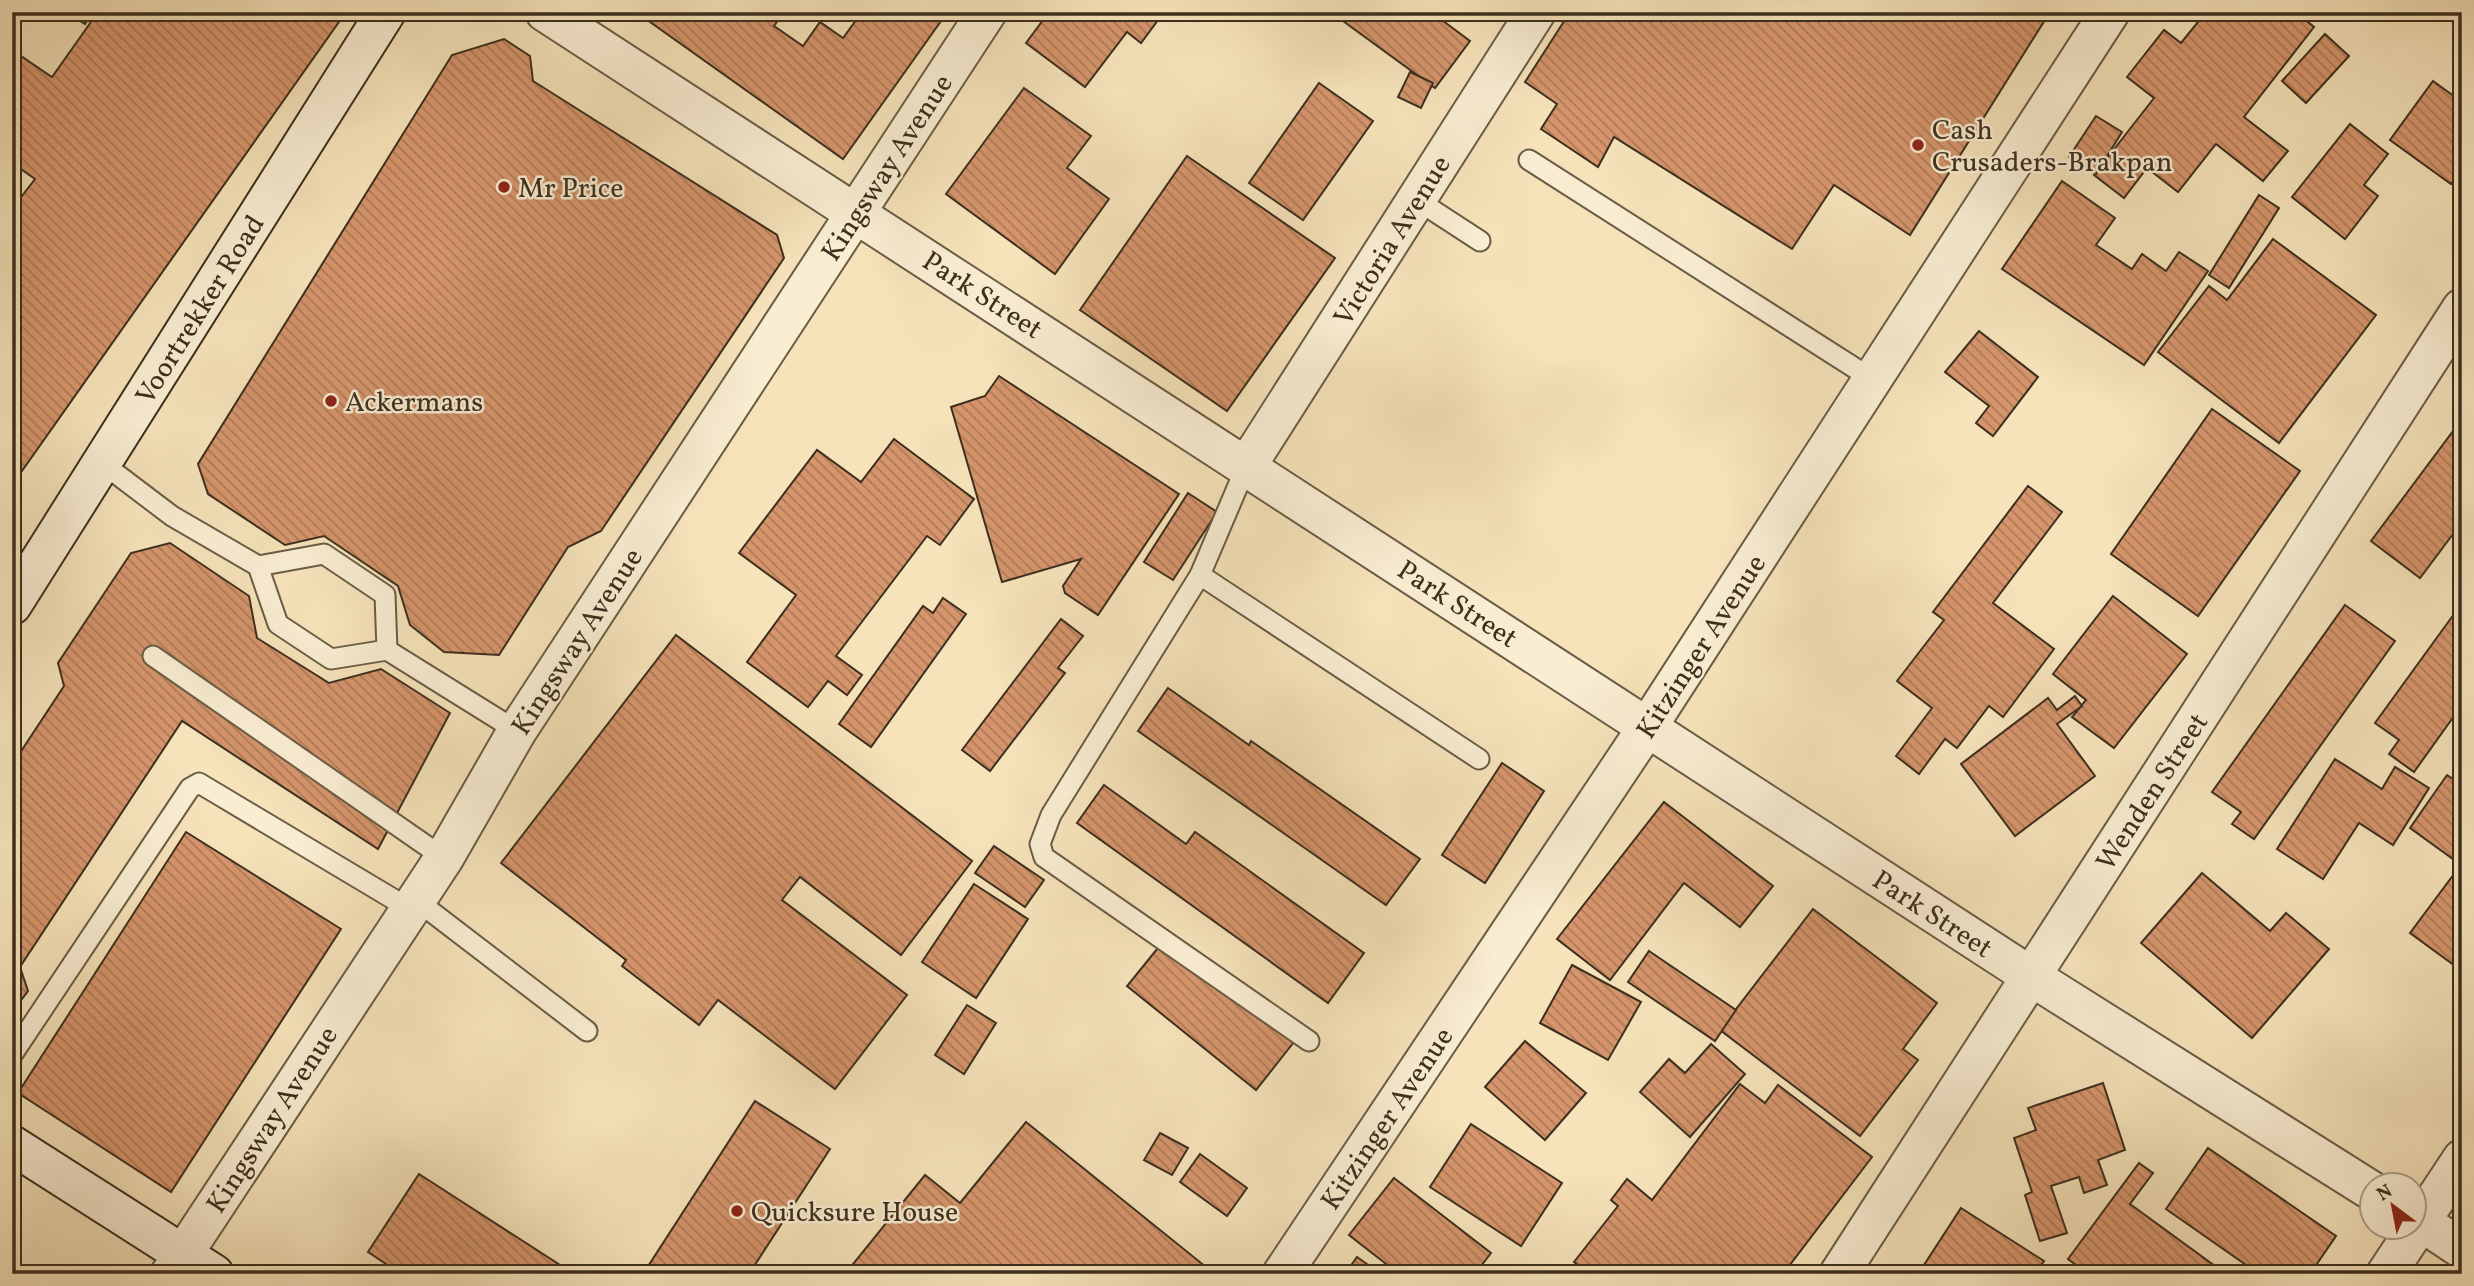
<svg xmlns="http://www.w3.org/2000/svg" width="2474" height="1286" font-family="Vollkorn,serif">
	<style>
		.building { fill: url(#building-back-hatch); stroke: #3c2f1f; stroke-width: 2 }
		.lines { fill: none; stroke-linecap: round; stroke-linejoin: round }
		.lane-casing { stroke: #6a5c46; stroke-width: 23 }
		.street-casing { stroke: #6a5c46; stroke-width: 42 }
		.secondary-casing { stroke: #3c2f1f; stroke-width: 42 }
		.lane { stroke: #f9edd2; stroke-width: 19 }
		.street { stroke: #f9edd2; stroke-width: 38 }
		.secondary { stroke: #f9edd2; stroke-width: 38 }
		.poi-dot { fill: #8f2418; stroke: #f9edd2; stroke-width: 2.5 }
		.labels { text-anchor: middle; stroke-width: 5; stroke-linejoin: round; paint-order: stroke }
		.poi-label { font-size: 28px; fill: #3c2f1f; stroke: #f9edd2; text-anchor: start }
		.street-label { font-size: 28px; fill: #3c2f1f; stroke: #f9edd2 }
	</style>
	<defs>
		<pattern id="building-back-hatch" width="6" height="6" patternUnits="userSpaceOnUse" patternTransform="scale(1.75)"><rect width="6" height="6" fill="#d6956c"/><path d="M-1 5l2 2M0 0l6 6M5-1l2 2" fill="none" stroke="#af7a58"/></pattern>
	</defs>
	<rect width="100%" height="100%" fill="#f6e3ba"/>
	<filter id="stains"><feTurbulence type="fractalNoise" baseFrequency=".00286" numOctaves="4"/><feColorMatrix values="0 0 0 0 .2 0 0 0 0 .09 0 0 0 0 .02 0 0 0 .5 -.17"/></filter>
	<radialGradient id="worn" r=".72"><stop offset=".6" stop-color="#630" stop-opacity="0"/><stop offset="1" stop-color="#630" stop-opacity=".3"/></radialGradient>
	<g class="building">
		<polygon points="66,12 92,12 85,24"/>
		<polygon points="98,12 346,12 12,485 12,209 35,179 12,163 12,50 52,77"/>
		<polygon points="636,12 784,12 774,26 803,46 820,22 843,38 859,16 853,12 946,14 843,159"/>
		<polygon points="1049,12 1164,12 1141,43 1127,32 1085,87 1026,43"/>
		<polygon points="1185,12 1203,12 1197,21"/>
		<polygon points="1349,12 1431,12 1470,41 1435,88 1343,21"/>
		<polygon points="1570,12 2050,12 1910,235 1834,185 1792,249 1614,137 1598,167 1541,129 1557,104 1525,82"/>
		<polygon points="2206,12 2296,12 2314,27 2244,117 2288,151 2263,181 2216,144 2178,192 2147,168 2124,198 2094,175 2154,98 2127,77 2164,30 2181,43"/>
		<polygon points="2325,34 2349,56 2306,103 2282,81"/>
		<polygon points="504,39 530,56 533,81 777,235 784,258 601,531 568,547 499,655 444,652 410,625 398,586 324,536 285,545 208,494 198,464 452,55"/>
		<polygon points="1410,72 1433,83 1421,108 1398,97"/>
		<polygon points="2433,81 2462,102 2462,169 2451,184 2390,140"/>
		<polygon points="1319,83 1373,121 1303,220 1249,183"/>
		<polygon points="1024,88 1091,136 1067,168 1109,199 1055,274 946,194"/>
		<polygon points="2096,116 2122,132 2096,174 2069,157"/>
		<polygon points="2350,124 2388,154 2364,185 2378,196 2345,239 2292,197"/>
		<polygon points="1187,156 1335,258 1227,411 1080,310"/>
		<polygon points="2062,181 2115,218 2096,245 2132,269 2142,254 2166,271 2179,252 2208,271 2144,365 2002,269"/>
		<polygon points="2259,195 2279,208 2229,288 2209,275"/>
		<polygon points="2273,239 2376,315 2279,443 2158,352 2209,286 2227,300"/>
		<polygon points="1979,331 2038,377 1993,436 1976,423 1989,406 1945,372"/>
		<polygon points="999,376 1179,494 1098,615 1065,593 1063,586 1081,559 1002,582 951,407 985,396"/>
		<polygon points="2212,409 2300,471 2198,616 2111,554"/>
		<polygon points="2462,419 2462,522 2420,578 2371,541"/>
		<polygon points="894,439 974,499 940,545 927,536 836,656 862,675 847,695 828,681 808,707 747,662 796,595 739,553 817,450 861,482"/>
		<polygon points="2028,486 2062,512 1993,603 2054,649 2003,717 1989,706 1957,748 1945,739 1919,774 1896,756 1932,708 1897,681 1944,620 1933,612"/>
		<polygon points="1188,493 1217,512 1173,580 1144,562"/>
		<polygon points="170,543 249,596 257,638 329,683 381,669 450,713 378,849 182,721 20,967 28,991 12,1012 12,765 64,686 58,663 131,553"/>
		<polygon points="2113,596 2187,654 2114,748 2072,717 2086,700 2053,674"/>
		<polygon points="943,598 966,614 871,747 839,724 923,606 933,613"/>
		<polygon points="2462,603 2462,705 2414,772 2389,754 2399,740 2375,723"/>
		<polygon points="2345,605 2395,641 2254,839 2232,824 2241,812 2212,792"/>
		<polygon points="1061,619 1083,636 1058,668 1065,673 990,771 962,750"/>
		<polygon points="676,635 972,861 901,955 800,877 782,900 907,995 835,1089 718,1000 699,1025 622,966 626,960 501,863"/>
		<polygon points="1168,688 1249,745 1251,741 1420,859 1386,905 1138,731"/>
		<polygon points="2075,696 2082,706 2057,724 2095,776 2015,836 1961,764 2048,698 2057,710"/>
		<polygon points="2335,759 2382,789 2395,767 2429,788 2393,845 2359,823 2323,879 2277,849"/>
		<polygon points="1502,763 1544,791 1485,883 1442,855"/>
		<polygon points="2447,775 2462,785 2462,847 2453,859 2410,828"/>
		<polygon points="1104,785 1186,844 1195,832 1364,953 1328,1003 1077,823"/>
		<polygon points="1664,802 1773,886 1740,927 1684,883 1610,980 1557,939"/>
		<polygon points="186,832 341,929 171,1192 18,1093"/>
		<polygon points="994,846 1044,880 1025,907 975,873"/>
		<polygon points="2460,866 2462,867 2462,971 2410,933"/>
		<polygon points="2202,873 2270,931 2286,913 2329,949 2252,1038 2141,943"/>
		<polygon points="974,884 1028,919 976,998 922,962"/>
		<polygon points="1813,909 1937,1003 1903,1049 1918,1060 1860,1136 1720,1030"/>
		<polygon points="1166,938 1294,1042 1256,1090 1127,986"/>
		<polygon points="1649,951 1736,1010 1715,1041 1628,982"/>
		<polygon points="1572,965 1641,1002 1608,1060 1540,1023"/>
		<polygon points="967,1005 996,1023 964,1074 935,1055"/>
		<polygon points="1525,1041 1586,1093 1545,1140 1485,1087"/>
		<polygon points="1711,1044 1745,1074 1690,1137 1640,1092 1669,1059 1685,1073"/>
		<polygon points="2103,1083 2125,1150 2098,1160 2107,1185 2084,1193 2079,1177 2051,1186 2067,1233 2040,1241 2025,1195 2032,1192 2014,1138 2036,1130 2028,1108"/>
		<polygon points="1740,1084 1765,1103 1778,1085 1872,1157 1783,1274 1590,1274 1574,1262 1618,1206 1611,1200 1627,1179 1652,1200"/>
		<polygon points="755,1101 830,1149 749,1274 643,1274"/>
		<polygon points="1026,1122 1211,1271 1208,1274 845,1274 925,1175 960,1203"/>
		<polygon points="1471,1124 1562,1183 1521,1246 1430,1187"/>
		<polygon points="1160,1133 1188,1148 1172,1175 1144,1160"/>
		<polygon points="2208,1148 2336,1236 2310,1274 2259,1274 2166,1209"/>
		<polygon points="1200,1154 1247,1188 1227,1216 1180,1182"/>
		<polygon points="2139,1163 2153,1173 2130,1204 2226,1274 2088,1274 2068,1259"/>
		<polygon points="419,1174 574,1274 401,1274 368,1252"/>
		<polygon points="1394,1178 1491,1253 1475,1274 1399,1274 1349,1235"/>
		<polygon points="1961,1208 2044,1261 2035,1274 1937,1274 1924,1265"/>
		<polygon points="1357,1257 1381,1274 1345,1274"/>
	</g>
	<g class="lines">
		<defs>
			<g id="lane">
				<polyline points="1529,160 1872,379"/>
				<polyline points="1417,200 1480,241"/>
				<polyline points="102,463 172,516 258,566 278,624 331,659 387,650 517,731"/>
				<polyline points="1246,467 1200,575 1051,815 1040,844 1044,857 1309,1041"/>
				<polyline points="258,566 324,554 385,595 387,650"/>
				<polyline points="1200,575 1479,759"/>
				<polyline points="153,656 444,858"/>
				<polyline points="416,900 587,1031"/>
				<polyline points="12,1055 190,788 199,783 410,909"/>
			</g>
			<g id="street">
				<polyline points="545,12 2032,977 2372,1191"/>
				<polyline points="1246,467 1536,12"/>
				<polyline points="2414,1217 2462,1249"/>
				<polyline points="170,1274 444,858 517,731 987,12"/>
				<polyline points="1282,1274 1648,726 2110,12"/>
				<polyline points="1839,1274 2462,308"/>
				<polyline points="2386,1274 2462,1159"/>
			</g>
			<g id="secondary">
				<polyline points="12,605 386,12"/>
				<polyline points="12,1145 214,1274"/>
			</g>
		</defs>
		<use href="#lane" class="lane-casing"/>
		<use href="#street" class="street-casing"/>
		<use href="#secondary" class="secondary-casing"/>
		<use href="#lane" class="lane"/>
		<use href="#street" class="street"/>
		<use href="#secondary" class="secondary"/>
	</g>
	<g class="poi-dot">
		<circle cx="1918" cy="145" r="7"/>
		<circle cx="504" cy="187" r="7"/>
		<circle cx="331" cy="401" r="7"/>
		<circle cx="737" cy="1211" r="7"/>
	</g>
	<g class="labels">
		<g class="poi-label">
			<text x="1932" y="139">Cash<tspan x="1932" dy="32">Crusaders-Brakpan</tspan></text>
			<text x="518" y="197">Mr Price</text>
			<text x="345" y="411">Ackermans</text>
			<text x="751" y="1221">Quicksure House</text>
		</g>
		<g class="street-label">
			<text transform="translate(886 167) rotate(-57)" y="10">Kingsway Avenue</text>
			<text transform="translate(1391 240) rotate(-58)" y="10">Victoria Avenue</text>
			<text transform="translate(983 294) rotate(33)" y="10">Park Street</text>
			<text transform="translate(199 309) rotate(-58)" y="10">Voortrekker Road</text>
			<text transform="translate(1458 603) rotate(33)" y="10">Park Street</text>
			<text transform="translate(576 641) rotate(-57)" y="10">Kingsway Avenue</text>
			<text transform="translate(1700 646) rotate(-57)" y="10">Kitzinger Avenue</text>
			<text transform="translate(2151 791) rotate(-57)" y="10">Wenden Street</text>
			<text transform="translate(1933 913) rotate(33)" y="10">Park Street</text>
			<text transform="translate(1386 1118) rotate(-56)" y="10">Kitzinger Avenue</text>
			<text transform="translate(271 1119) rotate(-57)" y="10">Kingsway Avenue</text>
		</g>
	</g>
	<rect width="2474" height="1286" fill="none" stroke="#f6e3ba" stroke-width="42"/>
	<rect x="14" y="14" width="2446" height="1258" fill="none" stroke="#3c2f1f" stroke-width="3.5"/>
	<rect x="21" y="21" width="2432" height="1244" fill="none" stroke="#3c2f1f" stroke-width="2"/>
	<g transform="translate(2393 1206) rotate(328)"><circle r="33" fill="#f9edd2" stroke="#ada18a" stroke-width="2"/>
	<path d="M0-5L12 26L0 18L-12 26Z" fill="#8f2418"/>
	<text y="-10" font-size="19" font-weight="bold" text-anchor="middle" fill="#3c2f1f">N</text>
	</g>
	<rect width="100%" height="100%" filter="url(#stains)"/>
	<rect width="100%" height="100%" fill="url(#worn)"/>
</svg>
